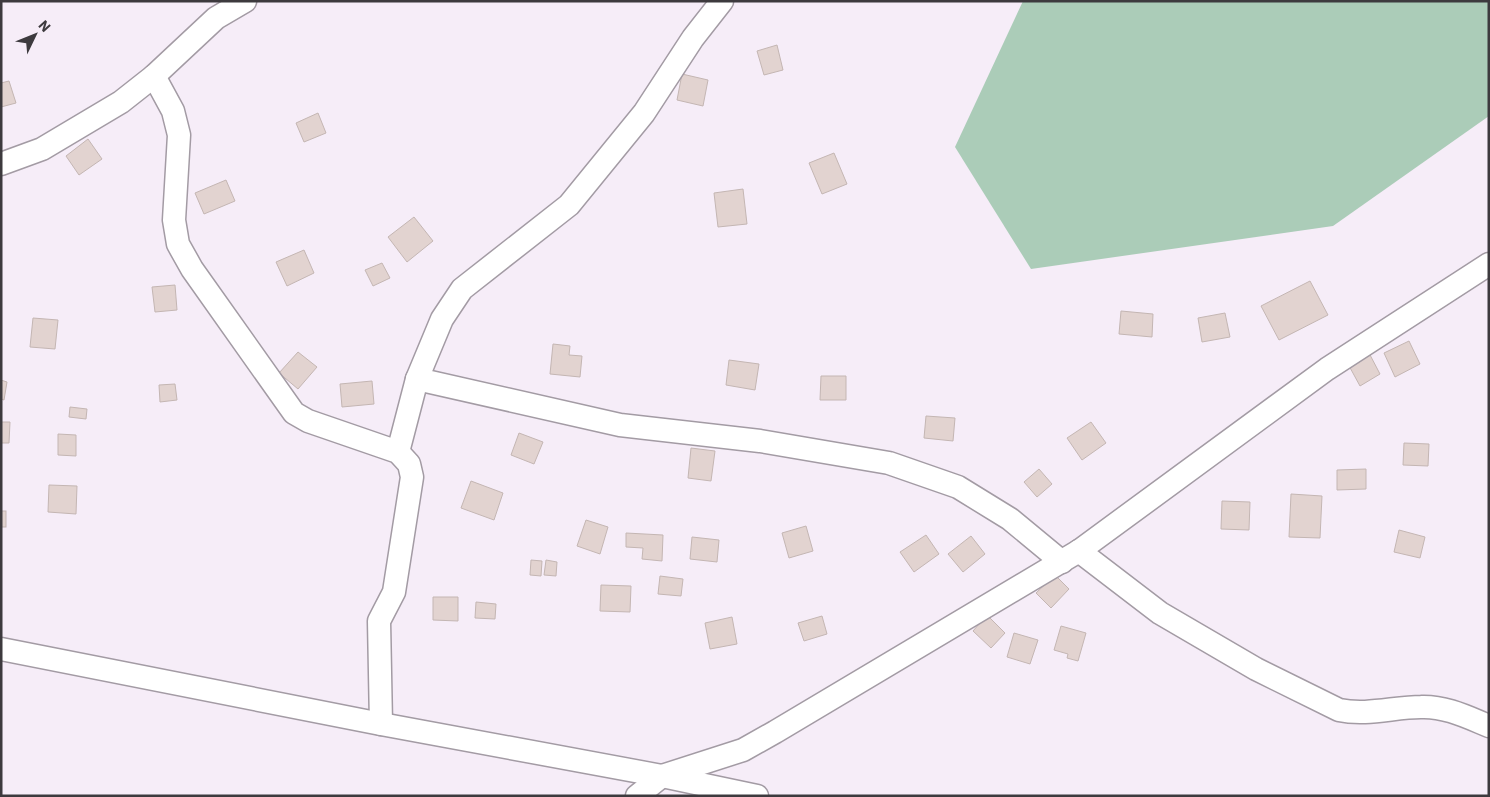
<svg xmlns="http://www.w3.org/2000/svg" width="1490" height="797" font-family="'IBM Plex Sans',sans-serif">
	<style>
		.green { fill: #abccb8 }
		.building { fill: #e2d3d0; stroke: #c4b6b3 }
		.lines { fill: none; stroke-linecap: round; stroke-linejoin: round }
		.minor-casing { stroke: #a39ba4; stroke-width: 25 }
		.minor { stroke: #fff; stroke-width: 22 }
	</style>
	<rect width="100%" height="100%" fill="#f6edf8"/>
	<polygon class="green" points="1023,1 1489,1 1489,116 1333,226 1031,269 955,147"/>
	<g class="building">
		<polygon points="777,45 783,70 764,75 757,51"/>
		<polygon points="682,74 708,80 703,106 677,100"/>
		<polygon points="9,81 16,103 1,107 1,83"/>
		<polygon points="318,113 326,133 304,142 296,123"/>
		<polygon points="88,139 102,159 79,175 66,156"/>
		<polygon points="834,153 847,184 822,194 809,163"/>
		<polygon points="226,180 235,201 204,214 195,193"/>
		<polygon points="743,189 747,224 718,227 714,193"/>
		<polygon points="414,217 433,241 407,262 388,237"/>
		<polygon points="304,250 314,273 287,286 276,262"/>
		<polygon points="382,263 390,278 373,286 365,270"/>
		<polygon points="1310,281 1328,315 1279,340 1261,306"/>
		<polygon points="175,285 177,310 155,312 152,287"/>
		<polygon points="1121,311 1153,314 1152,337 1119,334"/>
		<polygon points="1225,313 1230,337 1202,342 1198,318"/>
		<polygon points="33,318 58,320 55,349 30,347"/>
		<polygon points="1409,341 1420,364 1395,377 1384,353"/>
		<polygon points="553,344 570,346 569,355 582,356 580,377 550,374"/>
		<polygon points="298,352 317,367 298,389 279,373"/>
		<polygon points="1369,353 1380,374 1360,386 1348,364"/>
		<polygon points="729,360 759,364 755,390 726,385"/>
		<polygon points="821,376 846,376 846,400 820,400"/>
		<polygon points="1,380 7,382 4,400 1,399"/>
		<polygon points="372,381 374,404 342,407 340,384"/>
		<polygon points="175,384 177,400 160,402 159,385"/>
		<polygon points="70,407 87,409 86,419 69,417"/>
		<polygon points="926,416 955,418 953,441 924,438"/>
		<polygon points="1,422 10,422 9,443 1,443"/>
		<polygon points="1091,422 1106,443 1082,460 1067,438"/>
		<polygon points="519,433 543,442 534,464 511,455"/>
		<polygon points="58,434 76,435 76,456 58,455"/>
		<polygon points="1404,443 1429,444 1428,466 1403,465"/>
		<polygon points="691,448 715,451 711,481 688,478"/>
		<polygon points="1039,469 1052,484 1037,497 1024,482"/>
		<polygon points="1366,469 1366,489 1337,490 1337,470"/>
		<polygon points="471,481 503,493 494,520 461,508"/>
		<polygon points="49,485 77,486 76,514 48,512"/>
		<polygon points="1291,494 1322,496 1320,538 1289,537"/>
		<polygon points="1222,501 1250,502 1249,530 1221,529"/>
		<rect x="1" y="511" width="5" height="16"/>
		<polygon points="586,520 608,527 600,554 577,546"/>
		<polygon points="806,526 813,551 789,558 782,533"/>
		<polygon points="1399,530 1425,537 1420,558 1394,552"/>
		<polygon points="626,533 663,535 662,561 642,559 643,548 626,547"/>
		<polygon points="926,535 939,554 914,572 900,552"/>
		<polygon points="971,536 985,554 963,572 948,554"/>
		<polygon points="692,537 719,540 717,562 690,559"/>
		<polygon points="531,560 542,561 541,576 530,575"/>
		<polygon points="546,560 557,562 556,576 544,575"/>
		<polygon points="1055,575 1069,589 1051,608 1036,593"/>
		<polygon points="660,576 683,579 681,596 658,594"/>
		<polygon points="601,585 631,586 630,612 600,611"/>
		<polygon points="433,597 458,597 458,621 433,620"/>
		<polygon points="476,602 496,604 495,619 475,618"/>
		<polygon points="987,615 1005,633 991,648 973,631"/>
		<polygon points="822,616 827,634 804,641 798,623"/>
		<polygon points="732,617 737,644 710,649 705,623"/>
		<polygon points="1061,626 1086,633 1078,661 1067,658 1068,654 1054,650"/>
		<polygon points="1014,633 1038,640 1030,664 1007,657"/>
	</g>
	<g class="lines">
		<defs>
			<g id="minor">
				<polyline points="154,76 173,111 179,135 174,220 178,244 192,269 294,413 308,421 398,452 409,464 412,477 394,592 379,621 381,724"/>
				<polyline points="1,164 42,149 121,102 154,76 216,18 245,1"/>
				<polyline points="417,379 620,425 760,441 889,463 958,487 1010,519 1062,562"/>
				<polyline points="398,452 417,379 442,319 462,289 569,205 644,113 693,38 722,1"/>
				<path d="M1079,551L1160,613L1256,669L1339,710C1367,716 1394,707 1421,707C1445,706 1467,717 1489,726"/>
				<polyline points="1,649 381,724 662,776 757,796"/>
				<polyline points="637,796 662,776 743,750 775,732 1079,551 1327,369 1489,264"/>
			</g>
		</defs>
		<use href="#minor" class="minor-casing"/>
		<use href="#minor" class="minor"/>
	</g>
	<rect width="1490" height="797" fill="none" stroke="#3d3a3e" stroke-width="5"/>
	<g transform="translate(35 35) rotate(47)" stroke="#f6edf8" stroke-width="4" paint-order="stroke">
	<path d="M0-4L9 19L0 12L-9 19Z" fill="#3d3a3e"/>
	<text y="-8" font-size="14" font-weight="bold" text-anchor="middle" fill="#3d3a3e">N</text>
	</g>
</svg>
